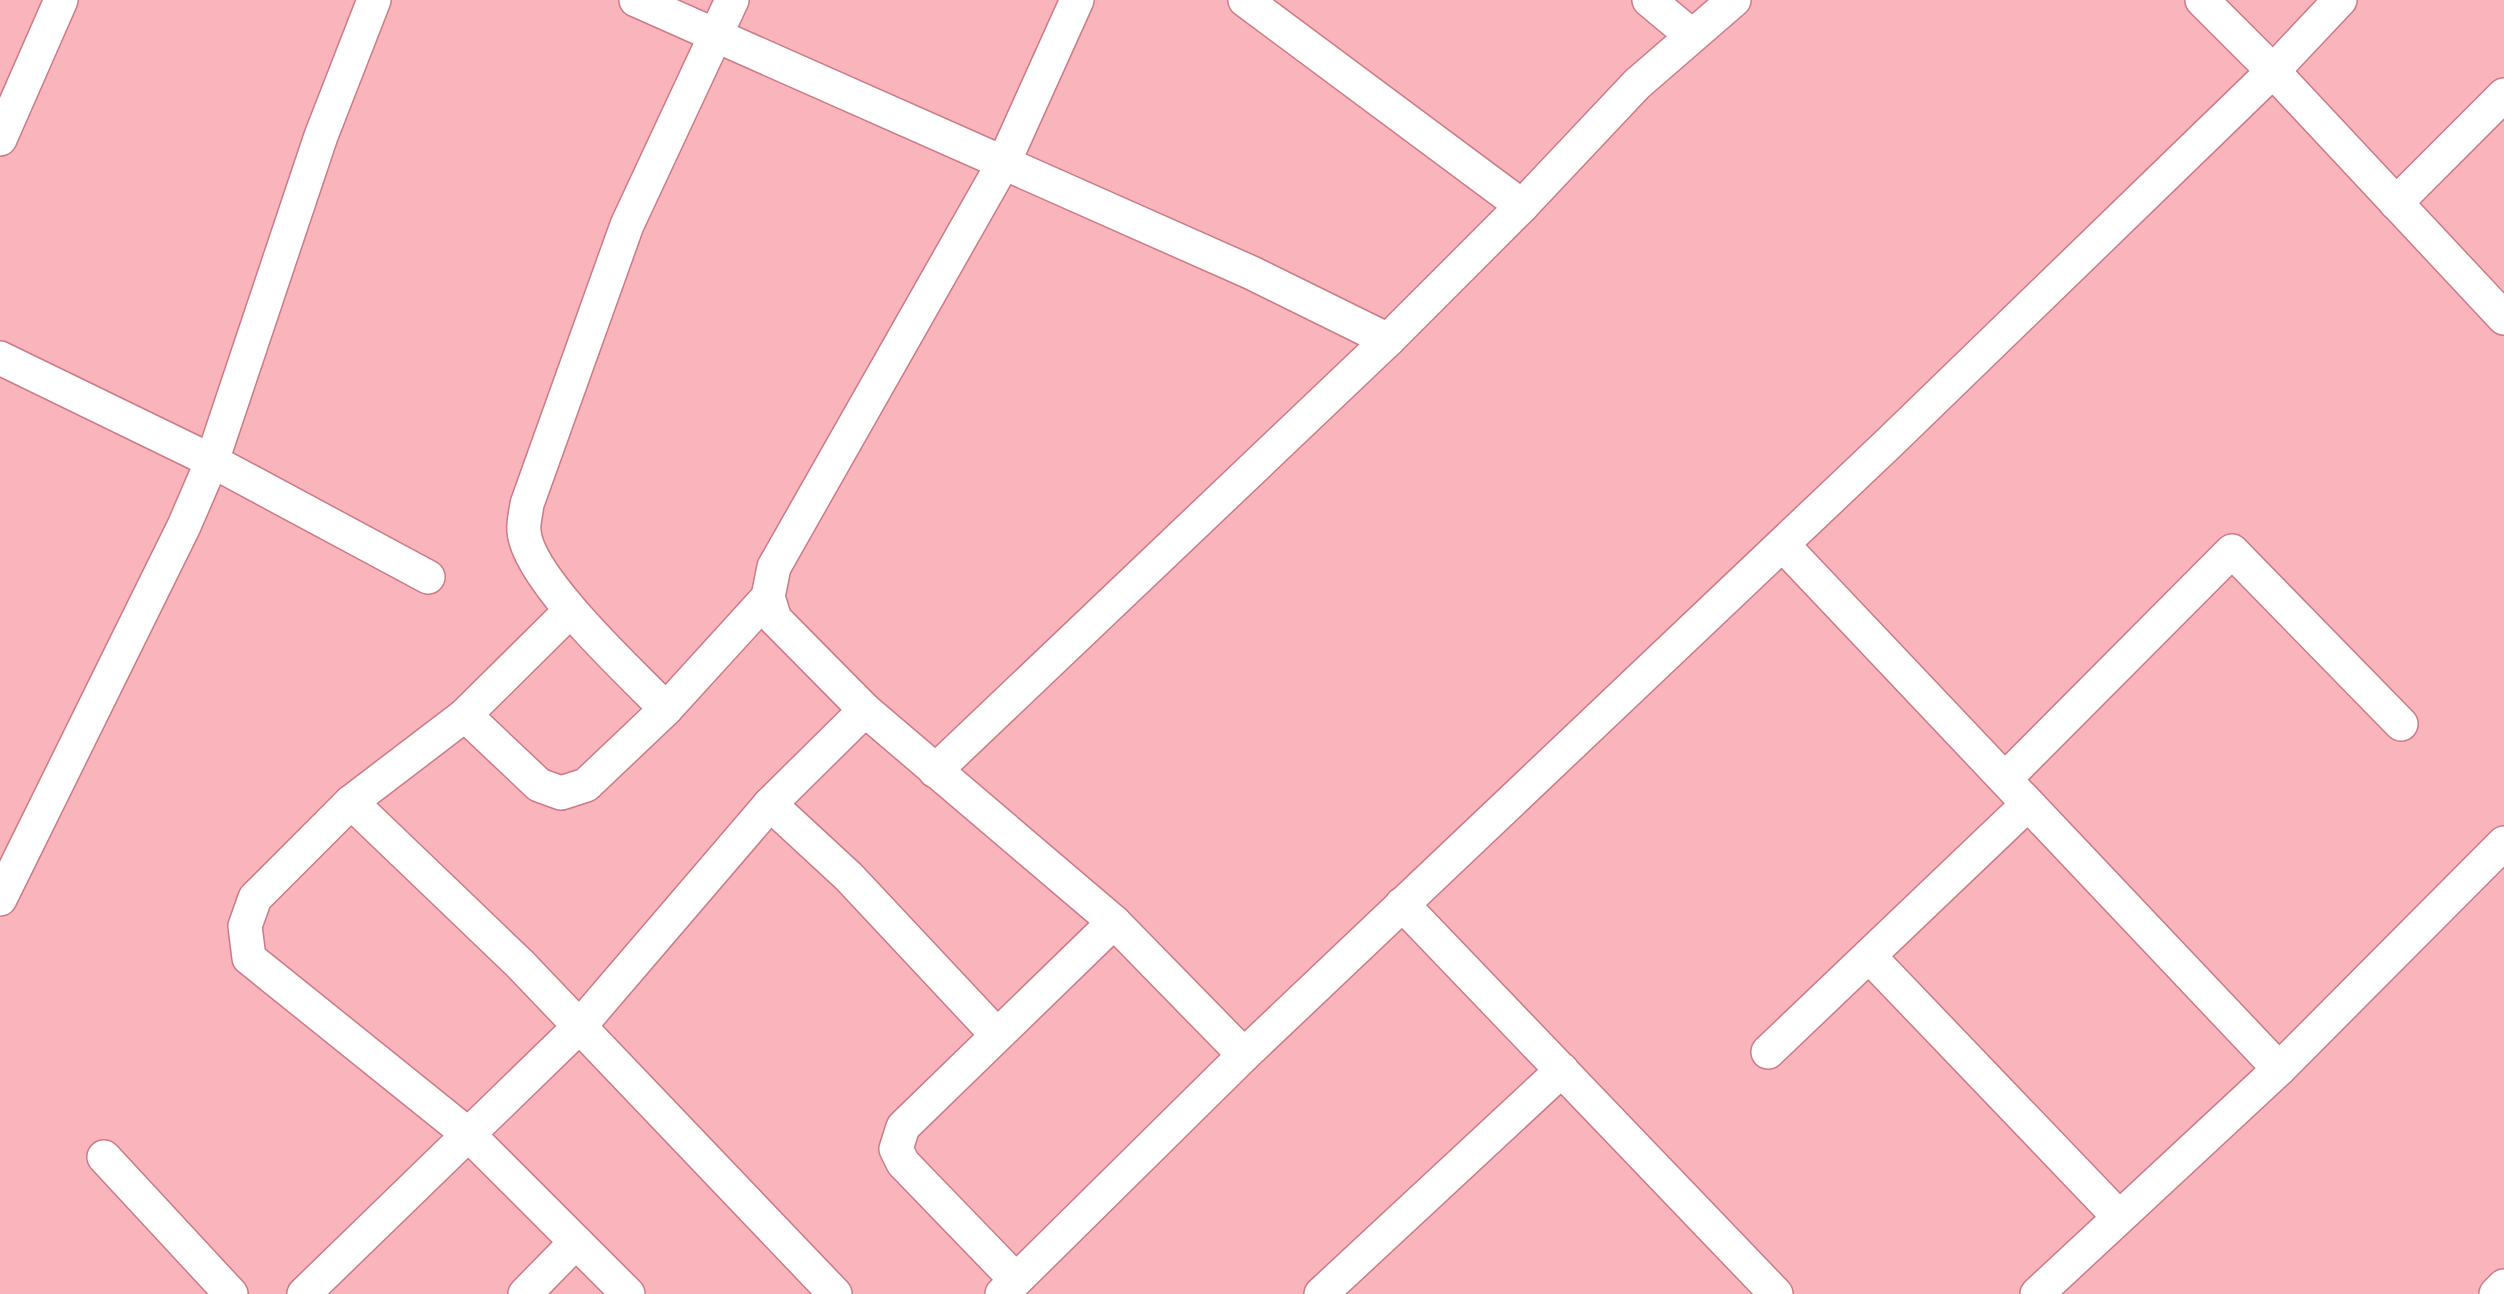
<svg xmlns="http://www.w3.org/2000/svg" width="2504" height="1294" font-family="'Noto Sans',sans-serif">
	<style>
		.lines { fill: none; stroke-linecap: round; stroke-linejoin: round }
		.street-casing { stroke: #cc7a85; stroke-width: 36 }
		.secondary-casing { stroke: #cc7a85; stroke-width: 36 }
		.street { stroke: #fff; stroke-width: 33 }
		.secondary { stroke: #fff; stroke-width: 33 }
	</style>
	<rect width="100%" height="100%" fill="#fab4bc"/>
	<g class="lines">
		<defs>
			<g id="street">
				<polyline points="636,0 1252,273 1388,340"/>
				<polyline points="1077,0 1004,162 774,567 768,597 775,619 865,710 1114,922 1244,1055"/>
				<polyline points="1245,0 1522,206"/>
				<polyline points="1649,0 1691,35"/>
				<polyline points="2273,71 2340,0"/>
				<polyline points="0,139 61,0"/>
				<polyline points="2396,203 2504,95"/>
				<polyline points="0,358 212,461 428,577"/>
				<polyline points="1783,545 2279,1069"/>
				<polyline points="570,611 465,715 351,802 255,898 245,926 249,958 469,1135 628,1294"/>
				<path d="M666,709C632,674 527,578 524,531C523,523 526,513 527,504L627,225L732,0"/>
				<polyline points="465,715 539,785 561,793 586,785 666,709 768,597"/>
				<polyline points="935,771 1388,340 1522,206 1637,84 1734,0"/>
				<polyline points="2005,779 2232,551 2401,724"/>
				<polyline points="351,802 520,964 835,1294"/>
				<polyline points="770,804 849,877 997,1035"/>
				<polyline points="0,899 184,526 212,461 321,136 374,0"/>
				<polyline points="1402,904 1776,1294"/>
				<polyline points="1869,956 2119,1217"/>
				<polyline points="1768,1052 2028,804"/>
				<polyline points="104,1157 231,1294"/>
				<polyline points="1016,1280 903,1163 896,1149 903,1127 1114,922"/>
				<polyline points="304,1294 579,1027 770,804 865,710"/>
				<polyline points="525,1294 576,1242"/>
				<polyline points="1321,1294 1562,1070"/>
				<polyline points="2037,1294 2279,1069 2504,843"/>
				<polyline points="2496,1294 2504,1286"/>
			</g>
			<g id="secondary">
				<polyline points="2202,0 2273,71 2504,318"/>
				<polyline points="1002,1294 1244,1055 1889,443 2273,71"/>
			</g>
		</defs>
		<use href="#street" class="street-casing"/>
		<use href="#secondary" class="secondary-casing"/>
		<use href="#street" class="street"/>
		<use href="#secondary" class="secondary"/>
	</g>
</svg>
